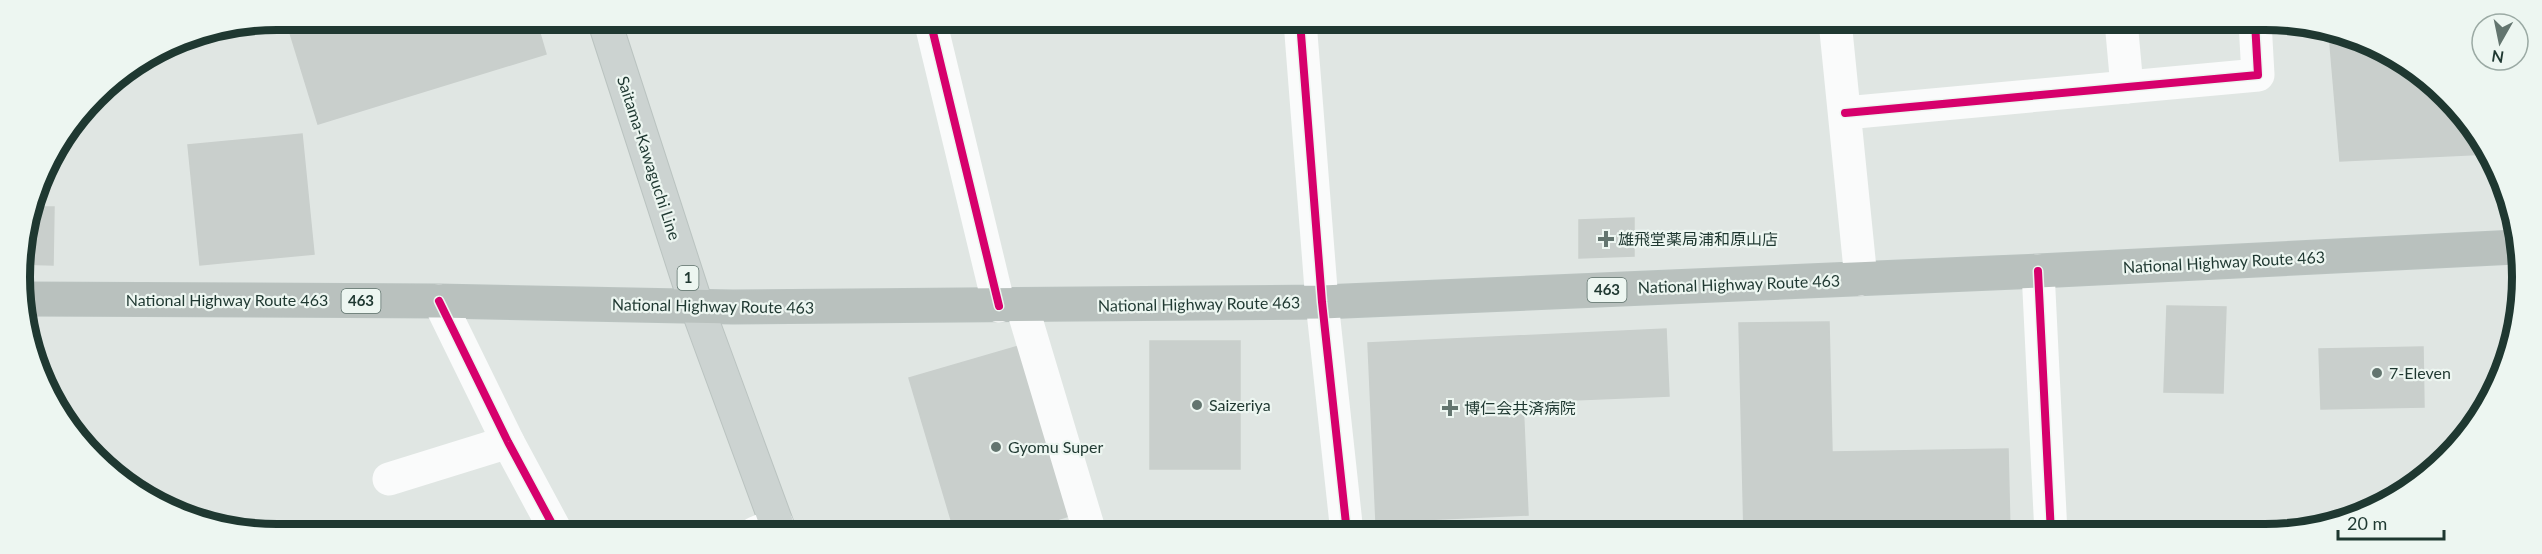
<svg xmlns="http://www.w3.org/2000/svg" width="2542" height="554" font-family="Lato,'Noto Sans JP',sans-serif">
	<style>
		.building { fill: #c9cfcc; stroke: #c9cfcc; stroke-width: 1.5 }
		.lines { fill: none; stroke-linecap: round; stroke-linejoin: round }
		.primary-casing { stroke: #bac3c0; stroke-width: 35 }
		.highway-casing { stroke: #bac3c0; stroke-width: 35 }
		.street { stroke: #fafbfb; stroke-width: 33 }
		.primary { stroke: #ccd3d1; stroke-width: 33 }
		.highway { stroke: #b9c1be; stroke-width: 33 }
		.cycleway-casing { stroke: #edf6f1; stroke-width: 11 }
		.cycleway { stroke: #d6006c; stroke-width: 8 }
		.poi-dot { fill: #63756f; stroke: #edf6f1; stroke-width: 2 }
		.labels { text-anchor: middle; stroke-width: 4.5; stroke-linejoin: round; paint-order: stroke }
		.shield { fill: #edf6f1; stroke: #5d716b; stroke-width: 1.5 }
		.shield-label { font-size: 15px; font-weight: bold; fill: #1f3831 }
		.street-label { font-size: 16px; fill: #1f3831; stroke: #edf6f1 }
		.poi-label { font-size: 16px; fill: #1f3831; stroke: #edf6f1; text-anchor: start }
		.rim { fill: none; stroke: #1f3831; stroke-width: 8 }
	</style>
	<rect width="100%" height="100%" fill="#e0e6e3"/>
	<g class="building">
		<polygon points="286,20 536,20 546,54 318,124"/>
		<polygon points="2329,32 2393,54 2469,120 2486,154 2340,161"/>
		<polygon points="302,134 314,254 200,265 188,145"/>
		<polygon points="33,207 54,207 53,265 20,264"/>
		<polygon points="1634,218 1634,256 1579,258 1579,220"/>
		<polygon points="2167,306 2226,307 2223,393 2164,392"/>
		<polygon points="1829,322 1832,452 2008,449 2010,534 1744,534 1739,323"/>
		<polygon points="1666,329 1669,396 1523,402 1528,515 1376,522 1368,343"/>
		<rect x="1150" y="341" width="90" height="128"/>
		<polygon points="1019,346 1069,516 1014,533 955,533 909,378"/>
		<polygon points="2423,347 2424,407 2321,409 2319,349"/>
	</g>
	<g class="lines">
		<defs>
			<polyline id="primary" points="604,20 697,307 780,533"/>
			<polyline id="highway" points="25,299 439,301 733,307 1322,302 2038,271 2516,247"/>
		</defs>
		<use href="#primary" class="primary-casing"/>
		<use href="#highway" class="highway-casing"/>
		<g class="street">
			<polyline points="930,20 999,306"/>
			<polyline points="1300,21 1322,302 1347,533"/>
			<polyline points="1835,21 1861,279"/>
			<polyline points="2121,21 2127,87"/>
			<polyline points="1845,113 2258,75 2255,22"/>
			<polyline points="2038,271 2051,534"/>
			<polyline points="439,301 508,442 557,533"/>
			<polyline points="1022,306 1090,533"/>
			<polyline points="389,479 508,442"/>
			<polyline points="755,533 777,524"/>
		</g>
		<use href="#primary" class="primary"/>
		<use href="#highway" class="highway"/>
		<defs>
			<g id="cycleway">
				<polyline points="930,20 999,306"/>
				<polyline points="1300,21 1322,302 1347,533"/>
				<polyline points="1845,113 2258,75 2255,22"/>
				<polyline points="2038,271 2051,534"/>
				<polyline points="439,301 508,442 557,533"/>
			</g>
		</defs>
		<use href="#cycleway" class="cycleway-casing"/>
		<use href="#cycleway" class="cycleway"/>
	</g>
	<g class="poi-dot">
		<path d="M1603 230h6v6h6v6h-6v6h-6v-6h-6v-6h6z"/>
		<circle cx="2377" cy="373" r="6"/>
		<circle cx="1197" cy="405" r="6"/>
		<path d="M1447 399h6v6h6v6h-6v6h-6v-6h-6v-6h6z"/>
		<circle cx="996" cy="447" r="6"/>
	</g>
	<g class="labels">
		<g class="shield">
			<rect x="677.5" y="266" width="21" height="24" rx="4.5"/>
			<rect x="1587.5" y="278" width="39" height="24" rx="4.5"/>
			<rect x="341.5" y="289" width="39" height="24" rx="4.5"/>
		</g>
		<g class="shield-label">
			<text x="688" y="283">1</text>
			<text x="1607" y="295">463</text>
			<text x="361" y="306">463</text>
		</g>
		<g class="street-label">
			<text transform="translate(649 158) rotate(72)" y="6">Saitama-Kawaguchi Line</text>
			<text transform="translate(2224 262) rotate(-3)" y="6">National Highway Route 463</text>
			<text transform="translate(1739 284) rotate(-2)" y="6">National Highway Route 463</text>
			<text x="227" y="306">National Highway Route 463</text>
			<text transform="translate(1199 304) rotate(-1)" y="6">National Highway Route 463</text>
			<text transform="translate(713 306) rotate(1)" y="6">National Highway Route 463</text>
		</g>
		<g class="poi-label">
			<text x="1618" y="245">雄飛堂薬局浦和原山店</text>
			<text x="2389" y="379">7-Eleven</text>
			<text x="1209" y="411">Saizeriya</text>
			<text x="1464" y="414">博仁会共済病院</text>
			<text x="1008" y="453">Gyomu Super</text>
		</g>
	</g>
	<path d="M0 0H2542V554H0ZM277 30H2265A247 247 0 0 1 2512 277V277A247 247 0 0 1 2265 524H277A247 247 0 0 1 30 277V277A247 247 0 0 1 277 30Z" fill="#edf6f1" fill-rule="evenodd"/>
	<path class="rim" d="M277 30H2265A247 247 0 0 1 2512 277V277A247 247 0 0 1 2265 524H277A247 247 0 0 1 30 277V277A247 247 0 0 1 277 30Z"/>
	<g transform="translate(2500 42) rotate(189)"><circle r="28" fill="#edf6f1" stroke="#9baaa4" stroke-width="1.5"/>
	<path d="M0-4.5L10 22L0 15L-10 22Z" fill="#63756f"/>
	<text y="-9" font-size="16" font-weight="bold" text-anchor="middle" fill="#1f3831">N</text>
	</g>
	<path d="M2338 530v9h106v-9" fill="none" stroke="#1f3831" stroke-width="3"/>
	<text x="2347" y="530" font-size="18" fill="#1f3831" stroke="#edf6f1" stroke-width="4.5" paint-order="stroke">20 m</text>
</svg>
